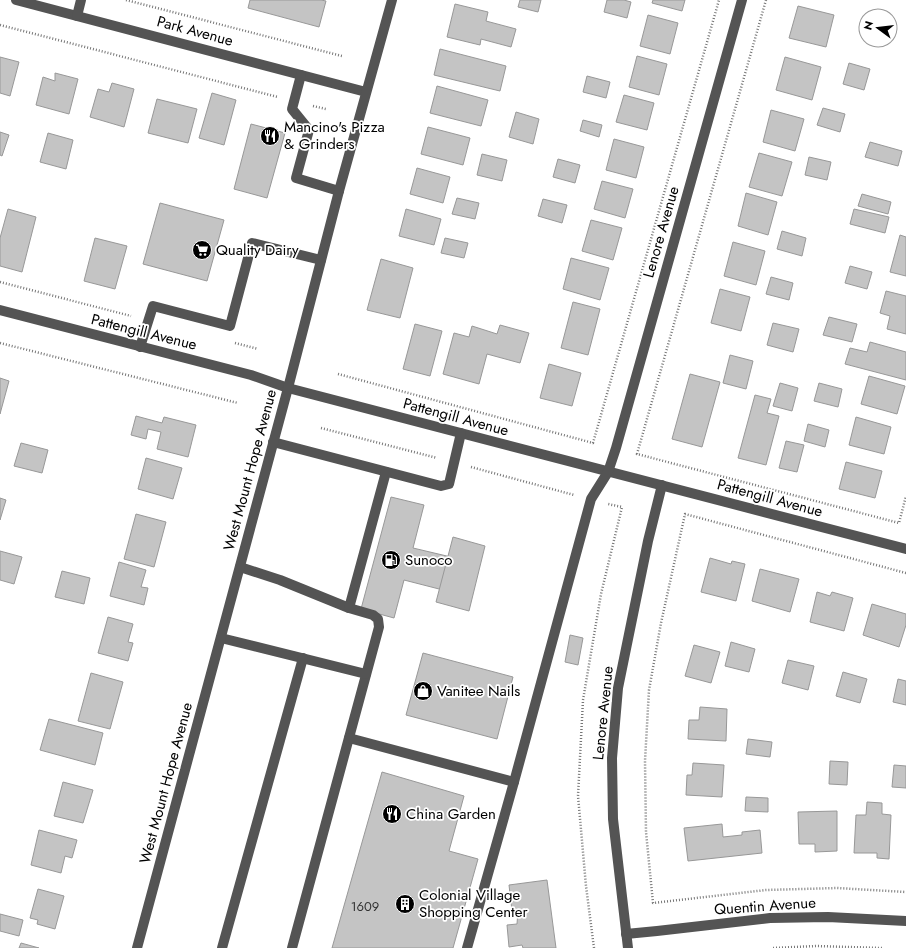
<svg xmlns="http://www.w3.org/2000/svg" width="906" height="948" font-family="Jost,sans-serif">
	<style>
		.building { fill: #c4c4c4; stroke: #989898 }
		.lines { fill: none; stroke-linecap: round; stroke-linejoin: round }
		.path { stroke: #767676; stroke-width: 2.5; stroke-dasharray: 1 2; stroke-linecap: butt }
		.minor { stroke: #545454; stroke-width: 10 }
		.labels { text-anchor: middle; stroke-width: 3.5; stroke-linejoin: round; paint-order: stroke }
		.number-label { font-size: 13px; fill: #313131 }
		.street-label { font-size: 15px; fill: #000; stroke: #fff }
		.poi-label { font-size: 15px; fill: #000; stroke: #fff; text-anchor: start }
	</style>
	<rect width="100%" height="100%" fill="#fff"/>
	<g class="building">
		<polygon points="250,0 321,0 326,1 319,27 248,8"/>
		<polygon points="520,0 541,0 538,12 518,7"/>
		<polygon points="607,0 624,0 631,2 627,18 604,12"/>
		<polygon points="653,0 685,0 682,11 652,3"/>
		<polygon points="455,4 488,12 486,21 516,29 511,47 481,39 480,45 447,37"/>
		<polygon points="798,6 834,15 826,47 789,38"/>
		<polygon points="648,15 678,23 670,54 640,46"/>
		<polygon points="440,49 506,66 500,91 434,75"/>
		<polygon points="637,56 667,64 659,95 629,87"/>
		<polygon points="0,57 19,62 10,96 0,93"/>
		<polygon points="785,57 821,67 812,100 776,90"/>
		<polygon points="849,63 870,69 864,90 843,84"/>
		<polygon points="55,73 78,79 69,114 36,105 43,77 55,81"/>
		<polygon points="587,76 610,82 606,98 583,92"/>
		<polygon points="112,83 134,89 124,127 90,117 98,89 109,92"/>
		<polygon points="437,86 488,100 481,126 430,113"/>
		<polygon points="212,93 236,100 224,145 199,138"/>
		<polygon points="624,95 654,103 647,130 616,122"/>
		<polygon points="157,99 197,109 188,143 148,133"/>
		<polygon points="823,108 845,114 840,132 817,125"/>
		<polygon points="771,110 804,119 795,151 763,142"/>
		<polygon points="516,112 539,119 533,144 509,137"/>
		<polygon points="583,120 602,125 599,137 580,131"/>
		<polygon points="251,124 285,133 267,198 234,189"/>
		<polygon points="428,127 470,138 463,165 421,154"/>
		<polygon points="0,132 9,135 2,156 0,155"/>
		<polygon points="48,133 73,140 66,169 40,162"/>
		<polygon points="614,139 644,147 636,178 606,170"/>
		<polygon points="870,142 902,151 898,166 865,157"/>
		<polygon points="759,153 792,162 782,196 749,187"/>
		<polygon points="482,154 507,160 502,181 477,175"/>
		<polygon points="809,157 831,162 827,180 805,175"/>
		<polygon points="558,159 580,165 575,183 553,177"/>
		<polygon points="417,168 450,177 443,203 410,194"/>
		<polygon points="602,181 633,189 625,218 594,209"/>
		<polygon points="746,193 777,202 768,235 738,226"/>
		<polygon points="862,194 891,202 888,214 858,206"/>
		<polygon points="457,198 479,203 475,219 452,214"/>
		<polygon points="543,199 567,205 562,223 538,216"/>
		<polygon points="160,203 224,220 207,281 143,264"/>
		<polygon points="8,209 36,217 22,272 0,266 0,238"/>
		<polygon points="406,209 441,219 434,245 399,236"/>
		<polygon points="854,209 889,217 885,233 850,224"/>
		<polygon points="591,220 622,228 613,260 582,251"/>
		<polygon points="782,231 806,238 802,256 777,249"/>
		<polygon points="900,235 906,237 906,276 890,272"/>
		<polygon points="95,238 127,246 115,289 84,281"/>
		<polygon points="445,238 468,243 464,258 441,253"/>
		<polygon points="733,242 765,251 756,285 724,276"/>
		<polygon points="571,258 609,268 600,300 563,289"/>
		<polygon points="381,259 413,268 400,318 367,310"/>
		<polygon points="850,266 872,272 867,289 845,283"/>
		<polygon points="771,277 793,283 789,300 766,294"/>
		<polygon points="720,289 750,297 741,331 711,323"/>
		<polygon points="886,291 906,296 906,334 887,329 890,316 880,313"/>
		<polygon points="573,302 600,309 588,355 561,348"/>
		<polygon points="829,317 857,324 852,342 823,335"/>
		<polygon points="773,323 799,329 793,352 767,345"/>
		<polygon points="415,324 442,331 430,376 403,369"/>
		<polygon points="500,325 529,333 520,363 487,354 479,384 443,374 454,333 469,337 472,326 497,334"/>
		<polygon points="870,342 906,352 906,380 845,364 850,348 867,352"/>
		<polygon points="730,355 753,361 746,389 723,383"/>
		<polygon points="549,364 581,373 572,406 540,398"/>
		<polygon points="690,374 720,382 702,447 672,439"/>
		<polygon points="869,376 905,386 897,414 861,404"/>
		<polygon points="0,378 9,381 0,414"/>
		<polygon points="780,383 798,388 792,411 773,406"/>
		<polygon points="819,383 842,389 838,407 814,401"/>
		<polygon points="755,395 771,399 767,413 779,416 766,465 738,458"/>
		<polygon points="136,416 162,423 164,417 196,425 188,457 157,449 161,432 148,429 146,439 131,435"/>
		<polygon points="856,417 891,427 884,454 849,445"/>
		<polygon points="808,424 829,430 825,447 804,441"/>
		<polygon points="786,441 804,445 797,472 779,468"/>
		<polygon points="21,443 48,450 42,473 14,466"/>
		<polygon points="146,458 182,468 173,499 138,489"/>
		<polygon points="846,462 882,471 875,498 839,489"/>
		<polygon points="391,497 424,505 413,548 451,557 443,590 404,580 394,618 361,609"/>
		<polygon points="0,498 6,500 0,520"/>
		<polygon points="136,514 166,522 154,567 124,559"/>
		<polygon points="453,537 485,546 469,611 436,602"/>
		<polygon points="0,551 22,557 14,584 0,580"/>
		<polygon points="710,558 731,564 732,561 745,564 736,601 701,592"/>
		<polygon points="119,562 146,570 141,587 148,588 144,605 110,596"/>
		<polygon points="760,569 799,579 790,612 752,601"/>
		<polygon points="62,571 90,578 84,604 55,597"/>
		<polygon points="817,592 830,596 832,592 853,598 844,631 810,622"/>
		<polygon points="872,604 906,614 906,625 899,647 863,635"/>
		<polygon points="108,617 133,624 128,642 133,643 128,661 98,653"/>
		<polygon points="570,635 583,638 578,665 565,662"/>
		<polygon points="731,642 755,649 749,672 725,666"/>
		<polygon points="694,645 720,652 711,683 685,676"/>
		<polygon points="423,653 513,677 497,739 406,715"/>
		<polygon points="788,660 814,666 808,690 782,683"/>
		<polygon points="843,672 867,679 860,703 836,696"/>
		<polygon points="91,673 123,682 110,729 78,721"/>
		<polygon points="898,679 906,681 906,705 893,702"/>
		<polygon points="700,707 727,709 726,741 688,739 689,720 699,720"/>
		<polygon points="49,719 103,733 95,765 40,750"/>
		<polygon points="748,739 772,742 770,757 746,754"/>
		<polygon points="830,761 848,762 847,785 829,784"/>
		<polygon points="693,763 724,765 722,797 686,795 687,775 692,775"/>
		<polygon points="894,765 906,766 906,788 892,787"/>
		<polygon points="382,772 464,796 449,851 478,859 453,948 332,948"/>
		<polygon points="63,782 93,790 83,823 54,816"/>
		<polygon points="746,797 768,798 768,812 745,811"/>
		<polygon points="867,802 882,803 882,814 891,815 889,859 877,858 877,853 854,853 856,815 866,815"/>
		<polygon points="837,811 837,851 815,852 815,844 799,844 798,812"/>
		<polygon points="722,824 723,837 742,835 742,832 760,830 762,853 688,861 684,828"/>
		<polygon points="39,830 77,840 72,858 65,856 61,873 31,865"/>
		<polygon points="547,880 556,948 523,948 522,945 509,947 507,925 517,924 518,910 512,911 509,885"/>
		<polygon points="38,889 64,896 55,929 37,924 38,920 30,918"/>
		<polygon points="0,914 23,920 19,936 0,931"/>
		<polygon points="21,943 39,948 19,948"/>
	</g>
	<g class="lines">
		<g class="path">
			<polyline points="126,0 342,56"/>
			<polyline points="766,0 637,454 899,523 906,496"/>
			<polyline points="0,25 278,97"/>
			<polyline points="313,106 326,109"/>
			<polyline points="0,282 131,316"/>
			<polyline points="0,343 238,403"/>
			<polyline points="235,343 258,349"/>
			<polyline points="338,374 593,443 719,0"/>
			<polyline points="321,428 437,458"/>
			<polyline points="471,467 574,495"/>
			<polyline points="906,573 685,514 661,623 649,690 645,761 646,832 653,903 766,890 837,888 906,892"/>
			<polyline points="594,948 586,886 578,796 583,700 601,594 622,507 608,504"/>
			<polyline points="773,948 816,946 882,948"/>
		</g>
		<g class="minor">
			<polyline points="16,0 366,92"/>
			<polyline points="77,16 81,0"/>
			<polyline points="301,75 292,109 309,130 296,178 339,191"/>
			<polyline points="0,310 251,375 288,388 906,549"/>
			<polyline points="140,347 153,306 230,326 252,243 321,260"/>
			<polyline points="273,442 441,486 449,484 461,433"/>
			<polyline points="240,567 280,580 349,608 373,615 378,619 379,627 292,948"/>
			<polyline points="349,608 386,472"/>
			<polyline points="221,638 366,674"/>
			<polyline points="349,738 514,782"/>
			<polyline points="626,934 657,931 770,918 828,917 906,921"/>
			<polyline points="137,948 288,388 339,191 392,0"/>
			<polyline points="222,948 303,658"/>
			<polyline points="467,948 514,782 591,499 608,472 616,448 742,0"/>
			<polyline points="628,948 613,819 612,758 618,688 648,541 662,485"/>
		</g>
	</g>
	<defs>
		<symbol id="restaurant-disc" viewBox="-11 -11 22 22"><circle r="9.5" fill="#000" stroke="#fff"/><path d="M-5-6h1v4h1v-4h1v4h1v-4h1v5L-1.5 .5V6h-2V.5L-5-1ZM5-6V6H3V1.5H1.5Q1.5-4 5-6Z" fill="#fff"/></symbol>
		<symbol id="supermarket-disc" viewBox="-11 -11 22 22"><circle r="9.5" fill="#000" stroke="#fff"/><path d="M-6-5.5h2.5l.6 2H6L4.5 2H-2.5L-4.4-4H-6ZM-1.5 3.2a1.3 1.3 0 1 0 .1 0ZM3 3.2a1.3 1.3 0 1 0 .1 0Z" fill="#fff"/></symbol>
		<symbol id="fuel-disc" viewBox="-11 -11 22 22"><circle r="9.5" fill="#000" stroke="#fff"/><path d="M-5.5-6h7V0h2V4h1.3V-2.5L3-4.5l.8-.8L6-3V5H2.5V1h-1V6h-7ZM-4.2-4.7v3.2H.2V-4.7Z" fill="#fff"/></symbol>
		<symbol id="shop-disc" viewBox="-11 -11 22 22"><circle r="9.5" fill="#000" stroke="#fff"/><path d="M-5-2.5h2.3a2.7 3.5 0 0 1 5.4 0H5L5.5 6h-11ZM-1.5-2.5h3a1.5 2.3 0 0 0-3 0Z" fill="#fff"/></symbol>
		<symbol id="building-disc" viewBox="-11 -11 22 22"><circle r="9.5" fill="#000" stroke="#fff"/><path d="M-4-6H4V6H1V3H-1V6H-4ZM-2.5-4.3h1.7v1.8h-1.7ZM.8-4.3h1.7v1.8H.8ZM-2.5-1h1.7V.8h-1.7ZM.8-1h1.7V.8H.8Z" fill="#fff"/></symbol>
	</defs>
	<g fill-rule="evenodd">
		<use href="#restaurant-disc" x="259" y="125" width="22" height="22"/>
		<use href="#supermarket-disc" x="191" y="239" width="22" height="22"/>
		<use href="#fuel-disc" x="380" y="549" width="22" height="22"/>
		<use href="#shop-disc" x="412" y="680" width="22" height="22"/>
		<use href="#restaurant-disc" x="381" y="803" width="22" height="22"/>
		<use href="#building-disc" x="394" y="893" width="22" height="22"/>
	</g>
	<g class="labels">
		<g class="number-label">
			<text x="365" y="911">1609</text>
		</g>
		<g class="street-label">
			<text transform="translate(195 31) rotate(15)" y="5">Park Avenue</text>
			<text transform="translate(661 232) rotate(-74)" y="5">Lenore Avenue</text>
			<text transform="translate(144 332) rotate(14)" y="5">Pattengill Avenue</text>
			<text transform="translate(456 417) rotate(15)" y="5">Pattengill Avenue</text>
			<text transform="translate(250 470) rotate(-75)" y="5">West Mount Hope Avenue</text>
			<text transform="translate(770 498) rotate(15)" y="5">Pattengill Avenue</text>
			<text transform="translate(603 713) rotate(-84)" y="5">Lenore Avenue</text>
			<text transform="translate(166 783) rotate(-75)" y="5">West Mount Hope Avenue</text>
			<text transform="translate(765 906) rotate(-4)" y="5">Quentin Avenue</text>
		</g>
		<g class="poi-label">
			<text x="284" y="132">Mancino's Pizza<tspan x="284" dy="17">&amp; Grinders</tspan></text>
			<text x="216" y="255">Quality Dairy</text>
			<text x="405" y="565">Sunoco</text>
			<text x="437" y="696">Vanitee Nails</text>
			<text x="406" y="819">China Garden</text>
			<text x="419" y="900">Colonial Village<tspan x="419" dy="17">Shopping Center</tspan></text>
		</g>
	</g>
	<g transform="translate(878 28) rotate(285)"><circle r="19" fill="#ffffff" stroke="#999999"/>
	<path d="M0-3L7 15L0 10L-7 15Z" fill="#000000"/>
	<text y="-6" font-size="11" font-weight="bold" text-anchor="middle" fill="#000000">N</text>
	</g>
</svg>
